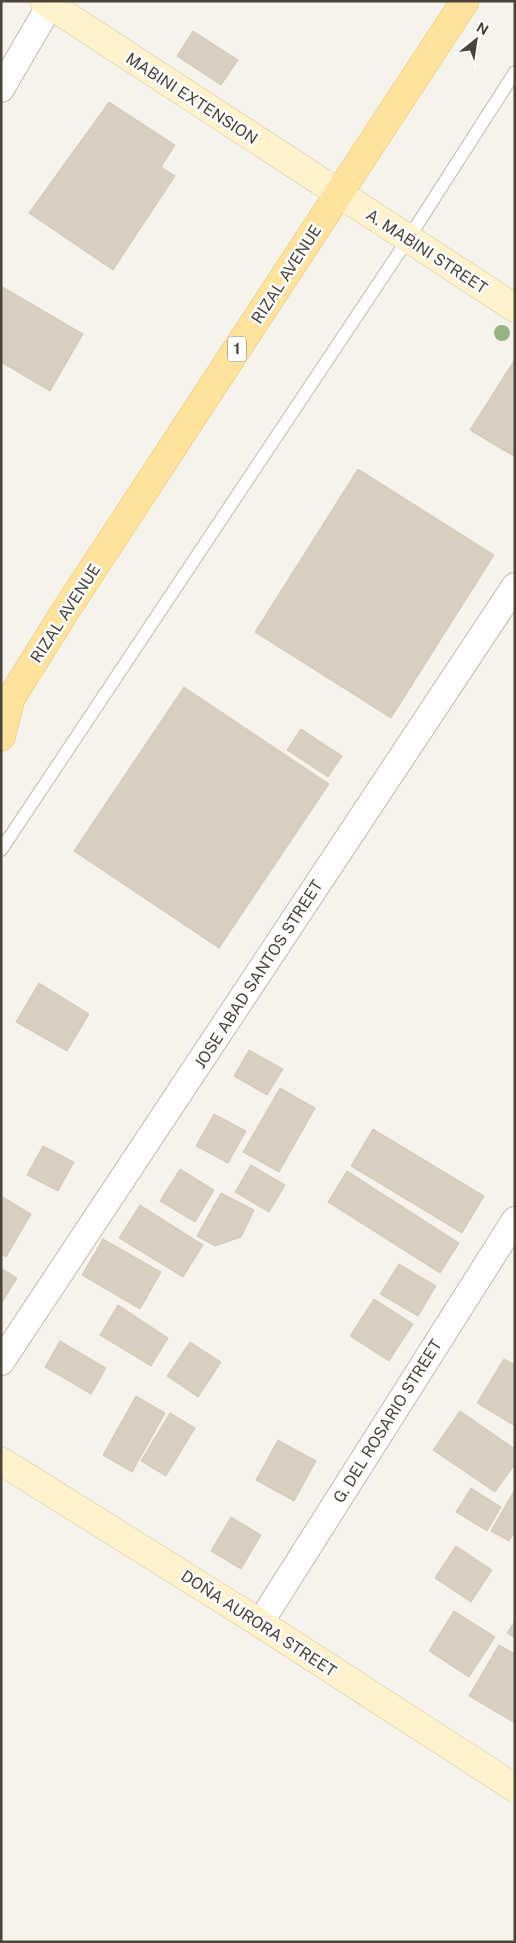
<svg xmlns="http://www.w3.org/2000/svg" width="516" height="1943" font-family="'Public Sans',sans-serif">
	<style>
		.building { fill: #d8cfc1; stroke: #d3c7b4 }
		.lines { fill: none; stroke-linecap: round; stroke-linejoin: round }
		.lane-casing { stroke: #c2bbae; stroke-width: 14 }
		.street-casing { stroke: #c2bbae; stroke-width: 28 }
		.secondary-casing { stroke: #d6c79b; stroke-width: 29 }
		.primary-casing { stroke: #e6c16a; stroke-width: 29 }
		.lane { stroke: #fff; stroke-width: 12 }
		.street { stroke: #fff; stroke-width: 26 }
		.secondary { stroke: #fff3cd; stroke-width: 28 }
		.primary { stroke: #ffe39c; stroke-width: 28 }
		.tree { fill: #97b381 }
		.labels { text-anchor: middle; stroke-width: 5; stroke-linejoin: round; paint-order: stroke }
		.shield { fill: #fff; stroke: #817c74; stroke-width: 1 }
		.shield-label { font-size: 15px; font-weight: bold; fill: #4b4439 }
		.street-label { font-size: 16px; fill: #4b4439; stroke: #fff }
	</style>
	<rect width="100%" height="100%" fill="#f6f3ec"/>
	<g class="building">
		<polygon points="193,31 238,60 221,85 177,56"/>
		<polygon points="109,102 175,145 161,167 175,176 113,270 29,213"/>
		<polygon points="1,286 83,334 50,391 1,362"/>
		<polygon points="515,359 515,457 470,430"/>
		<polygon points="358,469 494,555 391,718 255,632"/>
		<polygon points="184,687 329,784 219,948 74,851"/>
		<polygon points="301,729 342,756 328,777 287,750"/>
		<polygon points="39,983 89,1014 67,1051 16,1022"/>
		<polygon points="249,1050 283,1069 267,1095 234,1076"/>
		<polygon points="280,1088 315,1108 279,1172 243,1152"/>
		<polygon points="214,1114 246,1131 228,1163 196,1146"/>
		<polygon points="373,1129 484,1196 462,1233 351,1166"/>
		<polygon points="43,1146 74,1162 58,1191 27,1175"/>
		<polygon points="251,1165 285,1185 269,1212 235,1192"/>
		<polygon points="180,1169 214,1190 195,1222 160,1201"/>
		<polygon points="347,1171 459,1243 440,1273 328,1202"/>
		<polygon points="221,1193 254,1210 241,1237 215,1246 197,1236"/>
		<polygon points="1,1196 31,1214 6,1257 1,1254"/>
		<polygon points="140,1205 203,1245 183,1277 119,1238"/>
		<polygon points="103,1239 161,1272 140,1309 82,1275"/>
		<polygon points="399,1264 436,1286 418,1316 380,1294"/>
		<polygon points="1,1268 17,1278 1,1304"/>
		<polygon points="374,1299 413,1324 389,1361 350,1336"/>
		<polygon points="118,1305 168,1338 151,1366 100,1335"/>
		<polygon points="60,1341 106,1368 91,1394 45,1367"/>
		<polygon points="190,1342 221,1362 198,1397 167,1376"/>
		<polygon points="504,1359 515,1365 515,1426 477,1403"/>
		<polygon points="136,1396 165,1413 132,1472 103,1455"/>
		<polygon points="460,1411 515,1449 515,1464 495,1492 433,1450"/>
		<polygon points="170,1413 195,1428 166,1476 141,1461"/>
		<polygon points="278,1440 316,1461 294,1501 256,1480"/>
		<polygon points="471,1488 501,1507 487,1531 456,1512"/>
		<polygon points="515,1489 515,1531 509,1541 491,1531"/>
		<polygon points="231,1517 261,1535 241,1569 211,1551"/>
		<polygon points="456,1546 492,1570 471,1602 435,1578"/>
		<polygon points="454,1611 495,1637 469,1677 429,1651"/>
		<polygon points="515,1621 515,1638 507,1633"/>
		<polygon points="499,1645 515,1654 515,1723 469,1696"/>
	</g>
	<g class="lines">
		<defs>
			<polyline id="lane" points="1,850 408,239 515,72"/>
			<g id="street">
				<polyline points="1,89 50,5"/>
				<polyline points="1,1362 515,586"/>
				<polyline points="260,1623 515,1220"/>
			</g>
			<g id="secondary">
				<polyline points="44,1 515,308"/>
				<polyline points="1,1461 260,1623 515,1788"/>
			</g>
			<polyline id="primary" points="1,737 11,698 64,613 465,1"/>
		</defs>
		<use href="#lane" class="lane-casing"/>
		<use href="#street" class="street-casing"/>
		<use href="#secondary" class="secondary-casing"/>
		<use href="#primary" class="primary-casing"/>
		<use href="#lane" class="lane"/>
		<use href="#street" class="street"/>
		<use href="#secondary" class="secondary"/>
		<use href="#primary" class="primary"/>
	</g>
	<circle class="tree" cx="502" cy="333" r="8"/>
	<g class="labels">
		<rect class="shield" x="228" y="336.5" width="18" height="25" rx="4"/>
		<g class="shield-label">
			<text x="237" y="354">1</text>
		</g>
		<g class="street-label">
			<text transform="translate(192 98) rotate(33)" y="6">MABINI EXTENSION</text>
			<text transform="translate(427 251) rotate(33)" y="6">A. MABINI STREET</text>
			<text transform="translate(286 274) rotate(-57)" y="6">RIZAL AVENUE</text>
			<text transform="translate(65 613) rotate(-57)" y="6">RIZAL AVENUE</text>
			<text transform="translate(258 974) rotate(-57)" y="6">JOSE ABAD SANTOS STREET</text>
			<text transform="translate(387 1421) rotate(-58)" y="6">G. DEL ROSARIO STREET</text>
			<text transform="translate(259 1623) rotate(33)" y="6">DOÑA AURORA STREET</text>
		</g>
	</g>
	<rect width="516" height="1943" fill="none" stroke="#4b4439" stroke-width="5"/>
	<g transform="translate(476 40) rotate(30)" stroke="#ffffff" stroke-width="4" paint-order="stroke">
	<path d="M0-4L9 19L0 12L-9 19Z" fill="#4b4439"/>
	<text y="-8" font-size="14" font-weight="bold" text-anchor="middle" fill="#4b4439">N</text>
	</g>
</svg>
